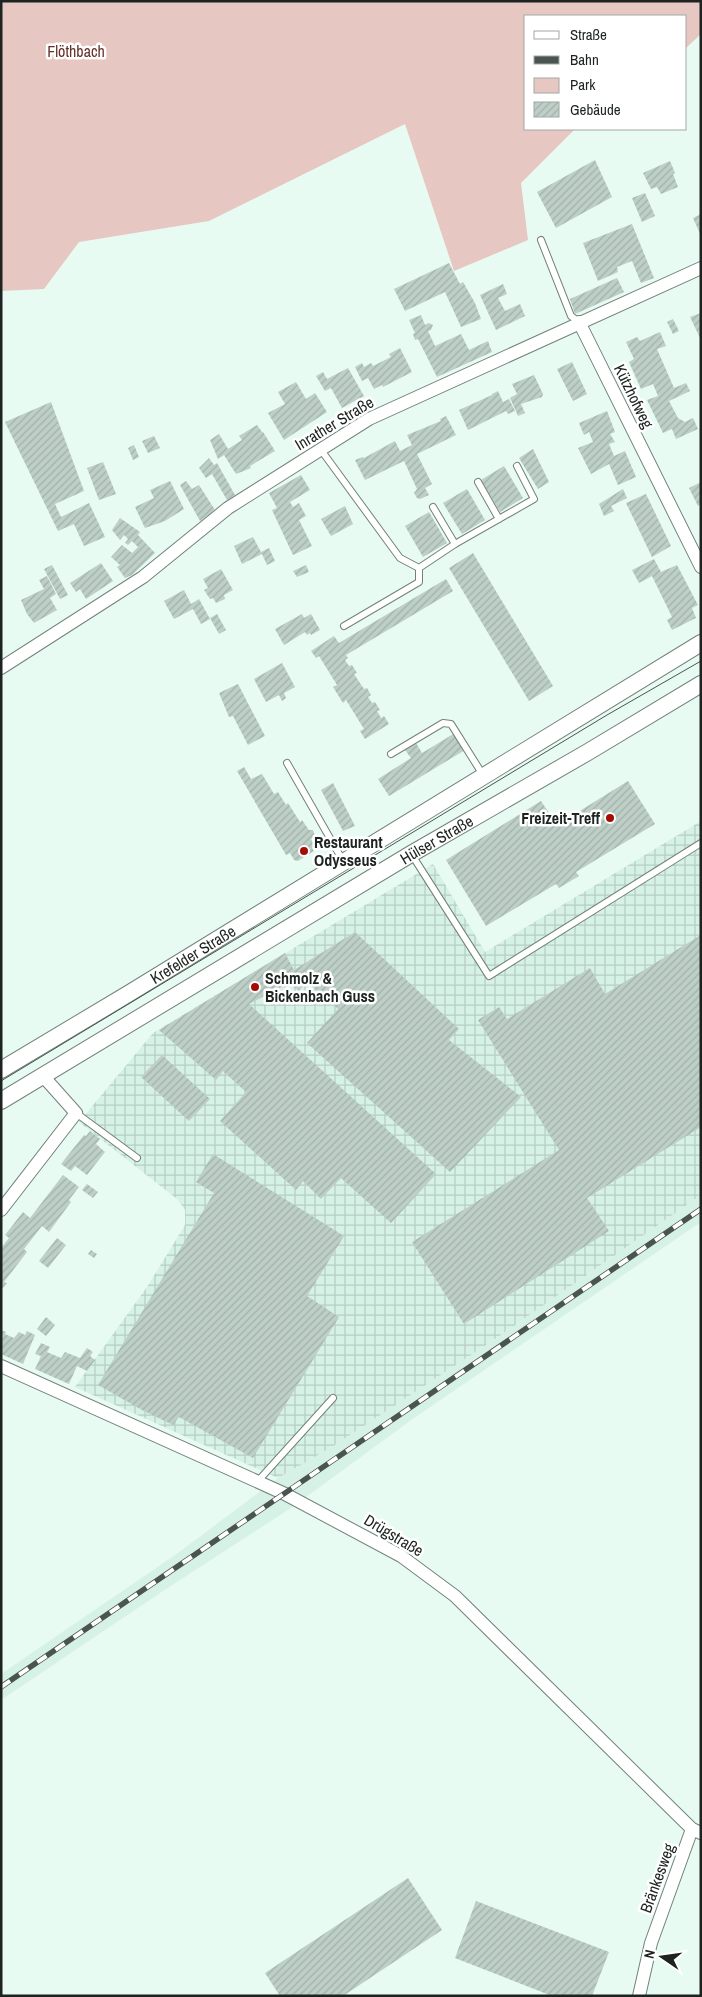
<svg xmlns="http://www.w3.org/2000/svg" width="702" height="1997" font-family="'Archivo Narrow',sans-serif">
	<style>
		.built { fill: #d6f1e5 }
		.industrial { fill: url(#industrial-grid) }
		.green { fill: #e6c7c2 }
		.building { fill: url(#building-hatch) }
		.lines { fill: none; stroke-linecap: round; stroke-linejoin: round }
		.service-casing { stroke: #72827b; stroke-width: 8 }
		.minor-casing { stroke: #72827b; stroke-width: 14 }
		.tertiary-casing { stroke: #72827b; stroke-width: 18 }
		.service { stroke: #fff; stroke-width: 6 }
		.minor { stroke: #fff; stroke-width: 12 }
		.tertiary { stroke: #fff; stroke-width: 16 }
		.tram { stroke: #4a5450; stroke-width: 1 }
		.rail-casing { stroke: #4a5450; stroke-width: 5.5 }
		.rail { stroke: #fff; stroke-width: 4; stroke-dasharray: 11; stroke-linecap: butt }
		.poi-dot { fill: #a30c03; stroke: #fff; stroke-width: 2 }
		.labels { text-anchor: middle; stroke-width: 5; stroke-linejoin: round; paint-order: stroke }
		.park-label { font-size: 16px; fill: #643129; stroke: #fff }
		.street-label { font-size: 16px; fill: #1c2320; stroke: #fff }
		.poi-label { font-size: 16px; font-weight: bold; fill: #1c2320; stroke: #fff; text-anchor: start }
	</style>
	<defs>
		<pattern id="industrial-grid" width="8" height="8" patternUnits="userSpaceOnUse" patternTransform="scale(1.25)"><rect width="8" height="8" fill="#d6f1e5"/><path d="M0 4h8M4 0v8" fill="none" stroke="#b7cec4"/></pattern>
		<pattern id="building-hatch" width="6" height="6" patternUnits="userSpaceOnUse" patternTransform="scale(1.25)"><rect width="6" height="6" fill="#bdcfc7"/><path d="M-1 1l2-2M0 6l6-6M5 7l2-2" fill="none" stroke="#a2b1ab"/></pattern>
	</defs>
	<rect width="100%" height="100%" fill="#e8fbf3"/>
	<polygon class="built" points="701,1195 701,1222 414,1418 291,1508 169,1587 1,1700 1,1674 178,1553 278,1478 332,1447 498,1337"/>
	<polygon class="industrial" points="701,821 701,1195 498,1337 332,1447 278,1478 75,1387 147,1287 185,1225 185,1210 177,1199 79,1122 153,1033 433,864 485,952"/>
	<polygon class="green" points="1,1 701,1 701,34 686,48 686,16 526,16 526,129 575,129 521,183 528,240 454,271 405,124 209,221 79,242 44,289 1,291"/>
	<g class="building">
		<polygon points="595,160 612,197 556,228 537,192"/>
		<polygon points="670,161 675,173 673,174 678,187 661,194 657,187 651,189 643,173"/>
		<polygon points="645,193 655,216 642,222 632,198"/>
		<polygon points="701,214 701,236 693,218"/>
		<polygon points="632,224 654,278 641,283 632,261 617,267 618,272 598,281 583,243"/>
		<polygon points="449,263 460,284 463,282 475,303 481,319 461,327 445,292 405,311 394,289"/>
		<polygon points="617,278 624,292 575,314 570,299"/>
		<polygon points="503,284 507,294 498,298 505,311 520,304 525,316 496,330 480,295"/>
		<polygon points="701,313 701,340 690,317"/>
		<polygon points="421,315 425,325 429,323 433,325 431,330 428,331 435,346 461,334 469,350 488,341 492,352 437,377 418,339 415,340 413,334 415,333 409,320"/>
		<polygon points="673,319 679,331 673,334 667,322"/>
		<polygon points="660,332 666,346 657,349 674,388 686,383 690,391 669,401 678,418 685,422 693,418 698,429 676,439 672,429 663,433 647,400 658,396 653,384 641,389 629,362 634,359 626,342 637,337 640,341"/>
		<polygon points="400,348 412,372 383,387 382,385 374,389 368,378 362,381 355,367 362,363 364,367 371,363 373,366 391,357 389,354"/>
		<polygon points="572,362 587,394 573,401 557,369"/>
		<polygon points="348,368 364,396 342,408 331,388 325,391 316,376 323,372 327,379"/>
		<polygon points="534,375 543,394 542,397 521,404 525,413 518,416 510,398 517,394 512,384"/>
		<polygon points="296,382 306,399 315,393 327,412 284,440 268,413 285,404 278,392"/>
		<polygon points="498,391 503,402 509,399 515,411 508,414 506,411 468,430 459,410 492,395 492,394"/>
		<polygon points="51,402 84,491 55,504 61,517 89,503 105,537 84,546 74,524 58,531 5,422"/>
		<polygon points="607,411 615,432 610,434 615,442 609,444 614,456 625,451 636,477 618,485 609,464 591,474 578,448 593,442 589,432 584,435 579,423"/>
		<polygon points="446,416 456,435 417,454 432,484 425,488 429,495 420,499 417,498 414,493 417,489 404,461 365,480 355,460 363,457 364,458 395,441 400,451 412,445 407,435 441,421 440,419"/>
		<polygon points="257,425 262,432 263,432 275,451 250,466 251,468 236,474 224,455 218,459 210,440 219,434 228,449 242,440 239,436"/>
		<polygon points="154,436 160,448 148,453 142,441"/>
		<polygon points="134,445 139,457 133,460 128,448"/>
		<polygon points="533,449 549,482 538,489 519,458"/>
		<polygon points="209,458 214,465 217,463 235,495 227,500 212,474 206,478 199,468"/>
		<polygon points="103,462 116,494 99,500 87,468"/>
		<polygon points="504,466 523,498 500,512 481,480"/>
		<polygon points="301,475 310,490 290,502 293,507 299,503 306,516 299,520 312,546 293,555 272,510 277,508 269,493"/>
		<polygon points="170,481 184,509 165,521 145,528 135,507 154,498 150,490"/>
		<polygon points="186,481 192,489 199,485 215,510 200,521 180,485"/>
		<polygon points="701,482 701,504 698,506 689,488"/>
		<polygon points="467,489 485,520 462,534 443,503"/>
		<polygon points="623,489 627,498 611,506 614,511 604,516 599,504"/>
		<polygon points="646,494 671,546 652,557 626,503"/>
		<polygon points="345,506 353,524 331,536 321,519"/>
		<polygon points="429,512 447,543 423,557 405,526"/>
		<polygon points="120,518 140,532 138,535 155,553 132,575 125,578 117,567 120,565 111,557 122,545 132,553 138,547 132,541 128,545 125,543 128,539 124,535 120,540 112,530"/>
		<polygon points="253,537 261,552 269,548 275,561 267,565 262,554 242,564 234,546"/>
		<polygon points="473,553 553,686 529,701 449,568"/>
		<polygon points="654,559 661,572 677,565 698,605 692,608 696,618 672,630 667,620 672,617 652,576 639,583 632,570"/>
		<polygon points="101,563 113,581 86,599 80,589 76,592 70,583"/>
		<polygon points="52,565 68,595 60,599 44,569"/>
		<polygon points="306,565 309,572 297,577 293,571"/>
		<polygon points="221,569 233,590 224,595 225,599 216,603 213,598 210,599 204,590 208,588 203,579"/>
		<polygon points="47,576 56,594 50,598 57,610 34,623 27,614 21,600 44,589 39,580"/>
		<polygon points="446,579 453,591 346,655 348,658 345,660 349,666 352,665 357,673 354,674 364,689 367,688 371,695 368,697 372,703 375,702 380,710 377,711 381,718 384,716 389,724 365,739 360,731 364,729 346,700 343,703 333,687 337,685 319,656 316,658 311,651 334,636 339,643"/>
		<polygon points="184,590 191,604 199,599 210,619 201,624 193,609 174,619 164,601"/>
		<polygon points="217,614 226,630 219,634 210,618"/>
		<polygon points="302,614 304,618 311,614 320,630 311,635 310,633 307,635 305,632 284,645 275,629"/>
		<polygon points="282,663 295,687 284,693 286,698 282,701 279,695 266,702 254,679"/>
		<polygon points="238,684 265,736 248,745 233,716 229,717 219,693"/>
		<polygon points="455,733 465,750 389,796 378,779 411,758 405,750 416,743 422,753"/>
		<polygon points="244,767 251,779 262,774 274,794 278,792 286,805 288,803 300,822 302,820 309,830 313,830 315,836 311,839 315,846 314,851 298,861 294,860 290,853 286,855 237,771"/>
		<polygon points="628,781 655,824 576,872 579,876 559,888 556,884 486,926 446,860 541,801 557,825"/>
		<polygon points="333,783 355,826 343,831 321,790"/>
		<polygon points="355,932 459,1029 449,1040 521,1097 450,1172 307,1043 338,1009 306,981 299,991 289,983 249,1004 436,1174 391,1223 341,1178 321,1199 303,1181 296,1190 220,1121 246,1092 223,1071 216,1080 159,1030 285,953 294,970"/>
		<polygon points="701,935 701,1127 587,1198 609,1231 464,1324 412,1242 559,1150 478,1020 499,1007 507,1019 590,968 605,994"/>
		<polygon points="162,1055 210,1099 189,1121 141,1077"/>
		<polygon points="90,1131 100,1139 96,1144 105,1152 87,1175 75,1166 71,1171 61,1164 84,1135 86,1136"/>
		<polygon points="213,1154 344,1236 307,1296 339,1317 253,1458 179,1417 173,1425 142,1410 98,1385 214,1193 196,1182"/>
		<polygon points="63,1175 79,1187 69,1200 71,1202 49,1232 42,1226 24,1249 27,1252 4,1282 7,1283 1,1290 1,1248 9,1238 5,1235 23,1212 30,1218"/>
		<polygon points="87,1184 98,1192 93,1198 82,1190"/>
		<polygon points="57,1238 66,1245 48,1268 39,1261"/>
		<polygon points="91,1250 97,1254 94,1258 88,1254"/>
		<polygon points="46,1317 55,1325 46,1336 37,1329"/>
		<polygon points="1,1330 6,1332 5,1334 14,1338 19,1332 25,1335 27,1331 35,1335 23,1364 1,1354"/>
		<polygon points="41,1343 50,1347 47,1352 61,1358 65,1352 80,1358 87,1348 93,1352 90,1356 95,1360 87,1371 77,1366 69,1384 35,1369 41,1356 35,1354"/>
		<polygon points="408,1878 442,1930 343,1996 280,1996 265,1973"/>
		<polygon points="476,1901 609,1952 592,1996 552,1996 455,1958"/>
	</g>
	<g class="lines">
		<defs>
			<g id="service">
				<polyline points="541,240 571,316 579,322"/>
				<polyline points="321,450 400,558 419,568 419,582 344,626"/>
				<polyline points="478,482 499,519"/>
				<polyline points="433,507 455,544"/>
				<polyline points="419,568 455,544 534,499 517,466"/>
				<polyline points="391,754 443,723 451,724 483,775"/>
				<polyline points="287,763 343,861"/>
				<polyline points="412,855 489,976 701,843"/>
				<polyline points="76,1113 137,1158"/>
				<polyline points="258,1481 333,1398"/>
			</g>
			<g id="minor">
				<polyline points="579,322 701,567"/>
				<polyline points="1,668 143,577 228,508 369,419 701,268"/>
				<polyline points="1,1210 76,1113 43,1076"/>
				<polyline points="1,1366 285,1494 401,1556 455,1596 692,1829 701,1833"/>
				<polyline points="639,1996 651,1943 692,1829"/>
			</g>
			<g id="tertiary">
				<path id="s1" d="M1,1070L128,994L701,643"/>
				<path id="s2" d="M1,1101L411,854L588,752L701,684"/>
			</g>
		</defs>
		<use href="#service" class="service-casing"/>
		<use href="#minor" class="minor-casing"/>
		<use href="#tertiary" class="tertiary-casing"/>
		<use href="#service" class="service"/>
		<use href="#minor" class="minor"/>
		<use href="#tertiary" class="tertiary"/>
		<polyline class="tram" points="1,1081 607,715 701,661"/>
		<defs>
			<polyline id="rail" points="1,1687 701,1209"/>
		</defs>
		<use href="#rail" class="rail-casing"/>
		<use href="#rail" class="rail"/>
	</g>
	<g class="poi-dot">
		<circle cx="610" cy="818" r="5"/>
		<circle cx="304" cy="851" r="5"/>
		<circle cx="255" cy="987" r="5"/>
	</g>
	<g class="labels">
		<g class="park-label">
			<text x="76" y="57">Flöthbach</text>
		</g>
		<g class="street-label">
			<text transform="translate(634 396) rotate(64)" y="6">Kützhofweg</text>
			<text transform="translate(334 423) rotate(-31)" y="6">Inrather Straße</text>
			<text dy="6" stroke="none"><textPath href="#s2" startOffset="508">Hülser Straße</textPath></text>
			<text dy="6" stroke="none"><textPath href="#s1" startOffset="224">Krefelder Straße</textPath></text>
			<text transform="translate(394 1535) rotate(31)" y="6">Drügstraße</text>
			<text transform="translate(657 1878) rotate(-70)" y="6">Bränkesweg</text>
		</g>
		<g class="poi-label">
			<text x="600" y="824" text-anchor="end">Freizeit-Treff</text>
			<text x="314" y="848">Restaurant<tspan x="314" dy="18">Odysseus</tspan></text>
			<text x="265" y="984">Schmolz &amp;<tspan x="265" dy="18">Bickenbach Guss</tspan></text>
		</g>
	</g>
	<rect width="702" height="1997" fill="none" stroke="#1c2320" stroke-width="5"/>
	<rect x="524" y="15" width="162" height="115" fill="#ffffff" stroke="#a4a7a6"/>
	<rect x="534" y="31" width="25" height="8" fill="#ffffff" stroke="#a4a7a6"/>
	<text x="570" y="40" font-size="15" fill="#1c2320">Straße</text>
	<rect x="534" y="56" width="25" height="8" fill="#4a5450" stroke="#a4a7a6"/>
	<text x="570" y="65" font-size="15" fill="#1c2320">Bahn</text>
	<rect x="534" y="78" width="25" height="15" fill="#e6c7c2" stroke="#a4a7a6"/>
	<text x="570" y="90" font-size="15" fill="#1c2320">Park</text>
	<rect x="534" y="102" width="25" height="15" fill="url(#building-hatch)" stroke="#a4a7a6"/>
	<text x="570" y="115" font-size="15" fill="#1c2320">Gebäude</text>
	<g transform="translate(662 1957) rotate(283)" stroke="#ffffff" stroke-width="4" paint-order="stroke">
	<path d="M0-4L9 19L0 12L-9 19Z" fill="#1c2320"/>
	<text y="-8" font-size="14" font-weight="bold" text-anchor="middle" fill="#1c2320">N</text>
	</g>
</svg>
